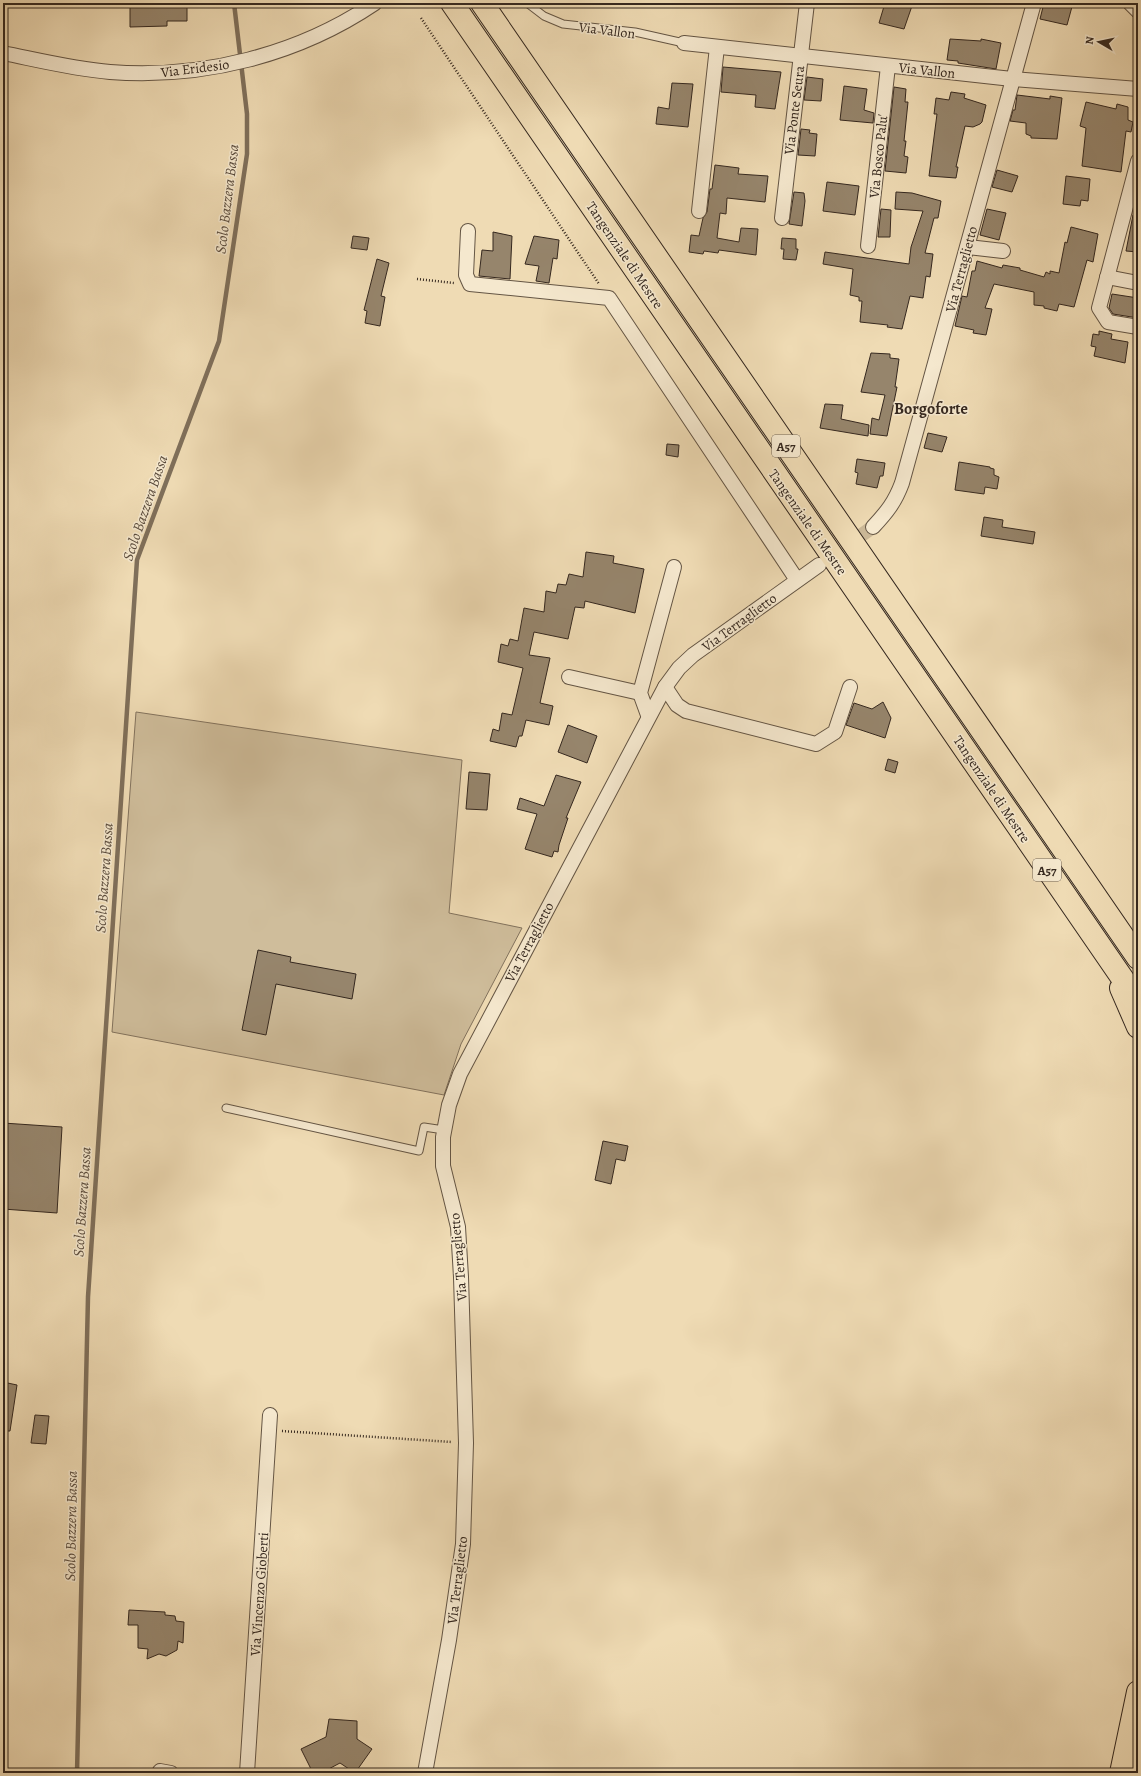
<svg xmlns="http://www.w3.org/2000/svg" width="1141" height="1776" font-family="Alegreya,serif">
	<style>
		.green { fill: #cfbd9b; stroke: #82725d }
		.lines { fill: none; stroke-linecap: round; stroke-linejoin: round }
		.stream { stroke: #7f6f5a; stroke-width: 4.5 }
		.building { fill: #96856c; stroke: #35281f }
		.street-tunnel { stroke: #cab796; stroke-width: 14; stroke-dasharray: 14 7; stroke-linecap: butt }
		.lane-casing { stroke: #645544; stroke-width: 9 }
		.street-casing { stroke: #645544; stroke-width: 16 }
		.highway-casing { stroke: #35281f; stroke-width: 24 }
		.path { stroke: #35281f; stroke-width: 2.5; stroke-dasharray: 1 2; stroke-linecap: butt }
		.lane { stroke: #f5e8ce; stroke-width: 7 }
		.street { stroke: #f5e8ce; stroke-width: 14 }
		.highway { stroke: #efdbb4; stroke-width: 22 }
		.labels { text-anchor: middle; stroke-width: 3; stroke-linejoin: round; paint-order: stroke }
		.shield { fill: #f5e8ce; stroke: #6f6254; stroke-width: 1 }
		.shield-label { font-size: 13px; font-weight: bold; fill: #35281f }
		.street-label { font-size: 14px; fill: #35281f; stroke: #f5e8ce }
		.water-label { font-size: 15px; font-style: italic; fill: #5a4b3c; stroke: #f5e8ce }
		.quarter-label { font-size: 16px; font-weight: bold; fill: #35281f; stroke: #f5e8ce }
	</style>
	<rect width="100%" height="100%" fill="#efdbb4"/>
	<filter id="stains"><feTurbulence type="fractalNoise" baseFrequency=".005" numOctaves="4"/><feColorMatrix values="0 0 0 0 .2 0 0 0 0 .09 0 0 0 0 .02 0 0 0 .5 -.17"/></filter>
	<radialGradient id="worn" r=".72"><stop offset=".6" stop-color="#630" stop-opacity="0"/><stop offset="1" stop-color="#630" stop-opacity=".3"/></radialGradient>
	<g class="green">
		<polygon points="136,712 462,760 449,913 522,928 461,1044 444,1095 112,1032"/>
		<polygon points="1138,1718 1138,1773 1128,1773"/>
	</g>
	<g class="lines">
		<polyline class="stream" points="77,1773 88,1297 137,560 219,341 247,154 247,114 234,3"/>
	</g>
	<g class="building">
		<polygon points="130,3 187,3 187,21 167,21 167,26 130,27"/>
		<polygon points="885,3 913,3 904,29 879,23"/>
		<polygon points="1044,3 1073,3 1067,25 1040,19"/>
		<polygon points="950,39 981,41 981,39 1001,43 996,69 958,63 958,61 947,60"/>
		<polygon points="723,67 781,72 775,109 755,107 756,95 721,92"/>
		<polygon points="807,77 823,79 821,101 804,100"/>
		<polygon points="672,83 693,84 688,127 656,124 658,107 669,109"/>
		<polygon points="844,86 867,89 864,110 874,113 873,123 840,120"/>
		<polygon points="894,87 906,89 905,102 908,102 904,141 906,141 904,156 908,157 906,173 885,171"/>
		<polygon points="951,92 965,94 964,98 986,105 982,122 980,124 973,127 965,126 956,167 958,167 956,178 929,176 937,114 934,114 936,98 949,100"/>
		<polygon points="1017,95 1050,99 1050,96 1062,98 1057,139 1031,138 1031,136 1026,134 1026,123 1010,121 1013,110 1015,110"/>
		<polygon points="1086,102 1116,109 1117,104 1128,107 1128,120 1133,122 1131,132 1126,131 1121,172 1082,166 1086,128 1080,126"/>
		<polygon points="801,129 810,130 809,133 817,134 815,156 798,155"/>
		<polygon points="715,165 739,168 738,174 768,176 765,202 727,198 726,214 720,213 717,238 739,242 741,228 758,229 756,255 719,250 718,253 704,251 703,254 689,252 691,235 699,236 703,218 707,212 710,189 712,189"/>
		<polygon points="997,170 1018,176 1012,192 992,187"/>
		<polygon points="1066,176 1090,179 1088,201 1081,200 1080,206 1063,204"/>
		<polygon points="827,182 859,186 855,215 823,211"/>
		<polygon points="794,192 804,193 805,201 802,226 789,224"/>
		<polygon points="896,192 912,193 941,201 938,218 934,218 925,253 933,254 930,277 926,276 923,298 910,296 902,329 887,327 888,325 860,322 862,301 859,301 859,297 850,295 853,269 823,264 825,252 909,264 911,247 923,211 895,209"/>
		<polygon points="881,209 891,210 890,237 878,237"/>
		<polygon points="987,209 1006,213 999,240 980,235"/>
		<polygon points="1133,215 1138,215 1138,252 1126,251"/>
		<polygon points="1071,227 1098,234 1093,262 1087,260 1074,307 1059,304 1057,311 1044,308 1044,306 1034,305 1034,292 994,284 985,308 992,309 986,335 973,333 974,330 955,326 962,296 967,297 972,271 975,271 977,261 1002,268 1003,265 1020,268 1020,270 1044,277 1046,272 1050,274 1050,271 1059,273 1065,242 1067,243"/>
		<polygon points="493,232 512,236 510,279 479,276 482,250 493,251"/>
		<polygon points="353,236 369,238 367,250 351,248"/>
		<polygon points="534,236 559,240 557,259 553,258 549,283 536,281 539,266 525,264"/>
		<polygon points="782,238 796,239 796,249 798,249 796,260 783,259 784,249 781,249"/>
		<polygon points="377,259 389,263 381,296 385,297 380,326 365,323 367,311 364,310"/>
		<polygon points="1112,294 1138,298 1138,318 1113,314 1109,308"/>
		<polygon points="1099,331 1112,334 1111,339 1128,342 1125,363 1094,356 1096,347 1091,346 1093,334 1099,335"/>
		<polygon points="871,353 890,354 890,358 899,359 895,387 897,387 887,436 870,434 872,418 879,420 885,395 861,392"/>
		<polygon points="825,404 843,405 841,419 869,425 868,436 820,428"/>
		<polygon points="928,433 947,437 942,452 924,448"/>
		<polygon points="667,444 679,445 678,457 666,455"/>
		<polygon points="857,459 885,463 883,476 880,476 877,488 856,484 858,473 855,472"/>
		<polygon points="959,462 990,467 990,468 994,469 994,475 999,477 997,489 985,487 984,494 955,490"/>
		<polygon points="984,517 1003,520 1002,527 1035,532 1033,544 981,536"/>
		<polygon points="586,552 614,556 613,563 644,569 635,613 585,601 584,608 575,607 568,639 534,632 529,655 550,658 540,703 553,706 549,725 526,720 522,736 519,736 516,747 490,741 493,729 499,731 502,713 512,715 523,668 498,662 501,644 508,646 510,639 518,641 524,608 544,612 546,591 556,593 558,584 566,585 569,574 583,577"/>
		<polygon points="883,702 891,718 885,738 846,725 854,703 872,709"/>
		<polygon points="568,725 597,736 587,763 558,752"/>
		<polygon points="888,759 898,762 895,773 885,770"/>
		<polygon points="469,772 490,774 487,810 466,809"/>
		<polygon points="556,775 581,782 566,818 568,818 559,845 558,852 554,851 552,857 525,849 537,814 517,809 520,798 544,806"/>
		<polygon points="258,950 291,957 290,962 356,974 352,999 276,984 266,1035 242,1030"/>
		<polygon points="3,1123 62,1127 57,1213 3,1209"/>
		<polygon points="603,1141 628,1146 625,1161 616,1159 611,1184 595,1180"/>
		<polygon points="3,1382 17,1385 10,1431 3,1431"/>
		<polygon points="35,1415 49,1416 46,1444 31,1443"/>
		<polygon points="129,1610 165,1612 165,1615 175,1616 176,1621 184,1622 183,1643 178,1641 177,1650 166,1656 159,1654 147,1659 148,1649 138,1648 138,1625 128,1625"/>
		<polygon points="329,1719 357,1721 357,1739 372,1749 355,1773 340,1763 321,1773 313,1773 301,1749 326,1737"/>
	</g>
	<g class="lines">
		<polyline class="street-tunnel" points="826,560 873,527"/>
		<defs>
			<g id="lane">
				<polyline points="527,3 544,16 563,24 635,32 684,43"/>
				<polyline points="226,1108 419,1151 424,1127 444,1130"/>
			</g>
			<g id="street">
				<polyline points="1130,3 1138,11"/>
				<polyline points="684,43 1012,79 1138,89"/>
				<path d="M3,53C38,60 74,69 110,72C203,79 298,55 375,3"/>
				<polyline points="1138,161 1099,308 1108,322 1138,327"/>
				<polyline points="699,211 717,47"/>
				<polyline points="782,218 807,3"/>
				<polyline points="468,231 466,275 470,284 609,298 797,580"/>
				<polyline points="868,246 888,66"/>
				<polyline points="968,247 1003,251"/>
				<polyline points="1107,277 1138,283"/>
				<path d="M873,527C887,512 895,502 902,483L1034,3"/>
				<polyline points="569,677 640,693"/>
				<polyline points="665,687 677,705 686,711 816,744 835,732 850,687"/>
				<polyline points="648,715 640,693 674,567"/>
				<polyline points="160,1771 171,1773"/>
				<polyline points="247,1773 270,1415"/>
				<polyline points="425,1773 449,1640 463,1544 466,1443 461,1277 458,1227 443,1166 443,1137 449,1105 460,1074 665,687 679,668 693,655 819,565"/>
			</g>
			<g id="highway">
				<polyline points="452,3 1138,1001"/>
				<polyline points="482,3 1138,958"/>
				<polyline points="1121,988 1138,1027"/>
				<polyline points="1121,1773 1138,1692"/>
			</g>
		</defs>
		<use href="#lane" class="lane-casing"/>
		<use href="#street" class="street-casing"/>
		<use href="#highway" class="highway-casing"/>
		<g class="path">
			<polyline points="421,18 599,284"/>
			<polyline points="417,279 454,283"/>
			<polyline points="282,1431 452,1442"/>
		</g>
		<use href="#lane" class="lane"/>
		<use href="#street" class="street"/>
		<use href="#highway" class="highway"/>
	</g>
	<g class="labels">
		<g class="shield">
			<rect x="772" y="435" width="28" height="22" rx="3"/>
			<rect x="1033" y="859" width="28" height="22" rx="3"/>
		</g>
		<g class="shield-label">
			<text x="786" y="451">A57</text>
			<text x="1047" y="875">A57</text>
		</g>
		<g class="street-label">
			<text transform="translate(607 30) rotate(7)" y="5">Via Vallon</text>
			<text transform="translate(195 68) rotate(-7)" y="5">Via Eridesio</text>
			<text transform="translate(927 70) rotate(6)" y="5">Via Vallon</text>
			<text transform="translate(794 110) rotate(-83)" y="5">Via Ponte Seura</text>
			<text transform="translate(878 156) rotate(-84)" y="5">Via Bosco Palu'</text>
			<text transform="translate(625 255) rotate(56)" y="5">Tangenziale di Mestre</text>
			<text transform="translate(961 269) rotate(-75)" y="5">Via Terraglietto</text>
			<text transform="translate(808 522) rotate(55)" y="5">Tangenziale di Mestre</text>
			<text transform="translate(739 622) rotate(-36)" y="5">Via Terraglietto</text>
			<text transform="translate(992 789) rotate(56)" y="5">Tangenziale di Mestre</text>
			<text transform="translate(529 942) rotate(-62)" y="5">Via Terraglietto</text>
			<text transform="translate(458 1257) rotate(-95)" y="5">Via Terraglietto</text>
			<text transform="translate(457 1580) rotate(-83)" y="5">Via Terraglietto</text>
			<text transform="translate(259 1594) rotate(-86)" y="5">Via Vincenzo Gioberti</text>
		</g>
		<g class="water-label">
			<text transform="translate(227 199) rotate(-83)" y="5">Scolo Bazzera Bassa</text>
			<text transform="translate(145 508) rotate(-71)" y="5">Scolo Bazzera Bassa</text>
			<text transform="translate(104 878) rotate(-86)" y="5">Scolo Bazzera Bassa</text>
			<text transform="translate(82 1202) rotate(-86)" y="5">Scolo Bazzera Bassa</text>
			<text transform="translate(71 1526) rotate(-89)" y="5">Scolo Bazzera Bassa</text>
		</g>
		<g class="quarter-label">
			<text x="931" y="414">Borgoforte</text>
		</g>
	</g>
	<rect width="1141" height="1776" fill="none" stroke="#efdbb4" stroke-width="16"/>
	<rect x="4" y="4" width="1133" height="1768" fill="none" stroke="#35281f" stroke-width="2"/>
	<rect x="8" y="8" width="1125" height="1760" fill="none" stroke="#35281f"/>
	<g transform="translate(1099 42) rotate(279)" stroke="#f5e8ce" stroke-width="3" paint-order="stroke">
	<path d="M0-3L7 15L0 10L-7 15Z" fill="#35281f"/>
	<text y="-6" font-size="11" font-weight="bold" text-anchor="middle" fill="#35281f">N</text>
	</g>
	<rect width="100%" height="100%" filter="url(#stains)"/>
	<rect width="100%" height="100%" fill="url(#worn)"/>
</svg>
